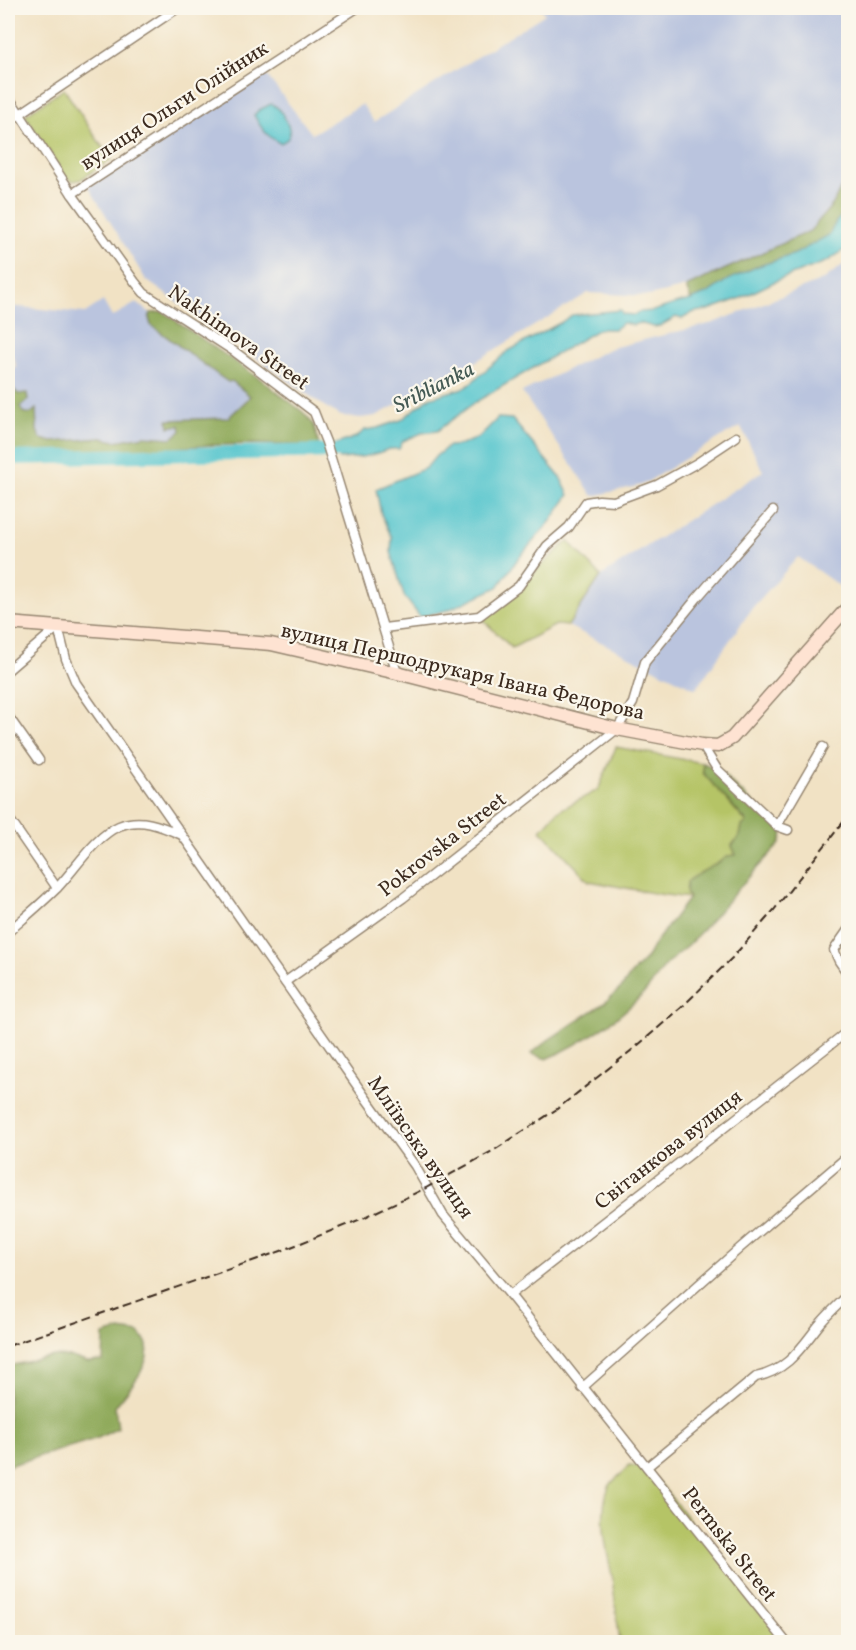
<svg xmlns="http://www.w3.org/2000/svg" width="856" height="1650" font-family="Vollkorn,serif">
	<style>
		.industrial { fill: #bac4de }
		.green { fill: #b5c466; stroke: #787742; stroke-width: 1.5 }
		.forest { fill: #90aa5b; stroke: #666a3c; stroke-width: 1.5 }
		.water { fill: #59c6ce; stroke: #4a7876; stroke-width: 1.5 }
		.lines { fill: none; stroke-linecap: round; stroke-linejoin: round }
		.river { stroke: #59c6ce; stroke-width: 14 }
		.street-casing { stroke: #968671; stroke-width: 11 }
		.secondary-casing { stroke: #968671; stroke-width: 15 }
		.street { stroke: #fff; stroke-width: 8 }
		.secondary { stroke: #fee3d2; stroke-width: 12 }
		.rail { stroke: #3b2a1e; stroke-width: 2; stroke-dasharray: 9 4.5; stroke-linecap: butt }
		.labels { text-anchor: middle; stroke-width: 4.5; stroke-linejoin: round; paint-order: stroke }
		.street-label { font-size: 21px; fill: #3b2a1e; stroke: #fbf7ec }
		.water-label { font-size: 22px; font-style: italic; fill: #445953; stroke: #fbf7ec }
	</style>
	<rect width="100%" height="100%" fill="#fbf7ec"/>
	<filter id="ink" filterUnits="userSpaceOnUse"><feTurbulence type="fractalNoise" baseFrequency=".0167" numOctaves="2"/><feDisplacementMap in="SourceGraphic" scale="12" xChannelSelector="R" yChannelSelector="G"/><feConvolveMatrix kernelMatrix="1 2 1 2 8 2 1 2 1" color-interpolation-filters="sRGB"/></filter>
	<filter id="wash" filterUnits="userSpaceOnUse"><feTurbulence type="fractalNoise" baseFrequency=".008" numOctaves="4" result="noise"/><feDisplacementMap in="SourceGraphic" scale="24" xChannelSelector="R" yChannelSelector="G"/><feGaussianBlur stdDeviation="1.35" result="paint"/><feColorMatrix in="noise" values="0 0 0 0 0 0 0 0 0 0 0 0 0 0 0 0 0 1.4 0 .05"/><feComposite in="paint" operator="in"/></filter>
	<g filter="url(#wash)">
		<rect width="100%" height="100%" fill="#f1e2c4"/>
		<g class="industrial">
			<polygon points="541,8 848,8 848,173 833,204 810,231 686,287 649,296 588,293 460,371 460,359 457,368 450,376 376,416 361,418 341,416 324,406 146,280 88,186 264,72 312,134 362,104 374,122 545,14"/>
			<polygon points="848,261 848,592 798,557 753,607 696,689 568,626 601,576 763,471 741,427 726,434 642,485 593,496 522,392 611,348 713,323 823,280"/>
			<polygon points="103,301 112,317 136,303 151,313 149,318 153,326 218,375 228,382 232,381 250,396 228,418 168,420 180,425 181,431 172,438 145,436 115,441 102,438 52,442 41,439 37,431 36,410 30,414 23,412 20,407 28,400 18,394 8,383 8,375 16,366 14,357 8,357 8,306 85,313"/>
		</g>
		<g class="green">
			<polygon points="64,89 111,160 80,180 73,181 65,177 25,115"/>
			<polygon points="568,541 601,576 568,626 556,625 512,648 479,616 519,586"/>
			<polygon points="616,747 703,763 703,773 747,823 742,826 740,836 732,845 736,855 728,856 720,863 711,868 689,898 658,894 589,881 541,830 558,811 598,790"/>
			<path d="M629,1465L647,1467L786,1642H620C617,1621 615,1599 612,1577C607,1550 598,1517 608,1489C612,1478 624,1475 629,1465Z"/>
		</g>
		<g class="forest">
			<polygon points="848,173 848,208 836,222 829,235 810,247 795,254 756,267 726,281 708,293 691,300 686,287 810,231 833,204"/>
			<polygon points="163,312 263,381 303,412 314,425 319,446 252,444 211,445 142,451 8,456 8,383 18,394 27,393 28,400 20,407 23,412 30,414 36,409 37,431 41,439 52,442 102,438 115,441 145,436 172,438 181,431 180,425 169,427 168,420 228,418 246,401 250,396 232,381 228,382 218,375 151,325 149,318 151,313"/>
			<path d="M703,763L717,769L777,826L783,834L780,844C750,874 724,906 696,937C688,946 678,954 669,962C660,971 654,982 646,991C618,1021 584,1042 547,1059L531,1054L548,1040L603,1004L622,987L631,974L646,959L655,943L689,898L686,893L687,882C700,870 715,867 728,856L736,855L732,846L740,836L742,826L747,822L703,773Z"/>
			<path d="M120,1330L139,1333C141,1336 146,1340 147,1345C152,1365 127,1391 115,1407L118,1428L98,1438L8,1466V1366L53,1356L72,1357L86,1362L103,1361L104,1335Z"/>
		</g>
		<g class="water">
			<path d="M271,104C281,108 282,114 287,123C291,132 292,139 280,143C267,137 261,128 254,115L259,110Z"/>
			<path d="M848,208V247L828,261L778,280L741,298L709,310L694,312L682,319L676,317L660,326L654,327L639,323L633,325L623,323L614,329H599L474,403L437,431L422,433L403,441L399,449C387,448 385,451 375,454C363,458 351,458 339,459L334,445L356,437L365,430L378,428L401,420L429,398L466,387L508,351L560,323L572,315L621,310L622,314L635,315L639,312L653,311L678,303L691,300L708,293L726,281L756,267L795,254L829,235L836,222Z"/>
			<polygon points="498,418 512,419 560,477 569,495 550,522 517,560 498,587 448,610 420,617 404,596 391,552 392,538 381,514 376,489 426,468 436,456 449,446 461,445 479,437"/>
		</g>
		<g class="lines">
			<polyline class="river" points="8,458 336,451 349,450 353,448"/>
		</g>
	</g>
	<g filter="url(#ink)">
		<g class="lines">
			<defs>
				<g id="street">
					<polyline points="8,96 72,194 135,282 144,293 235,352 314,412 326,442 397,673"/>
					<polyline points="8,122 178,8"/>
					<polyline points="72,194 357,8"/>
					<polyline points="384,628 479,616 519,586 547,546 569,527 586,502 599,500 614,501 657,485 697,463 736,437"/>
					<polyline points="8,670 58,627 66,659 76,683 365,1097 415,1166 443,1215 510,1295 786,1642"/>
					<polyline points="8,716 39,760"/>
					<polyline points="702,745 717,769 777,826 788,830"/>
					<polyline points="8,817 57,888"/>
					<polyline points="777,826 823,747"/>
					<polyline points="848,930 834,950 839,961 848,974"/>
					<path d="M8,932C24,918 41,904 56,889C75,870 94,837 119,826C141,817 161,826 182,835"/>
					<polyline points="285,982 403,898 617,729 633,703 645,662 697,598 773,511"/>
					<polyline points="510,1295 848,1031"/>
					<polyline points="582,1388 740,1248 848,1156"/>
					<path d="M647,1467L756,1377C788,1370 800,1349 819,1325C828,1314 838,1305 848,1295"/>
				</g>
				<polyline id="secondary" points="8,623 271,644 397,673 617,729 702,745 718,746 732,738 848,607"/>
			</defs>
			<use href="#street" class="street-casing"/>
			<use href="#secondary" class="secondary-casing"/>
			<use href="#street" class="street"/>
			<use href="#secondary" class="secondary"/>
			<polyline class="rail" points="8,1346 281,1251 361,1219 426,1188 496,1149 557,1109 637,1046 681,1008 732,958 774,910 848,816"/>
		</g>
	</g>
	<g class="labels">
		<g class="street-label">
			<text transform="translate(174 105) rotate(-33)" y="7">вулиця Ольги Олійник</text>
			<text transform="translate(239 337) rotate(35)" y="7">Nakhimova Street</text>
			<text transform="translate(463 671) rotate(13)" y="7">вулиця Першодрукаря Івана Федорова</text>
			<text transform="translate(442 844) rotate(-38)" y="7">Pokrovska Street</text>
			<text transform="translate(421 1147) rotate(55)" y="7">Мліївська вулиця</text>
			<text transform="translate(668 1149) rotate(-38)" y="7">Світанкова вулиця</text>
			<text transform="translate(730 1544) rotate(52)" y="7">Permska Street</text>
		</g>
		<g class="water-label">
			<text transform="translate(433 386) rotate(-27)" y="8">Sriblianka</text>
		</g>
	</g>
	<rect width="856" height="1650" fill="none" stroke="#fbf7ec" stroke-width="30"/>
</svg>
